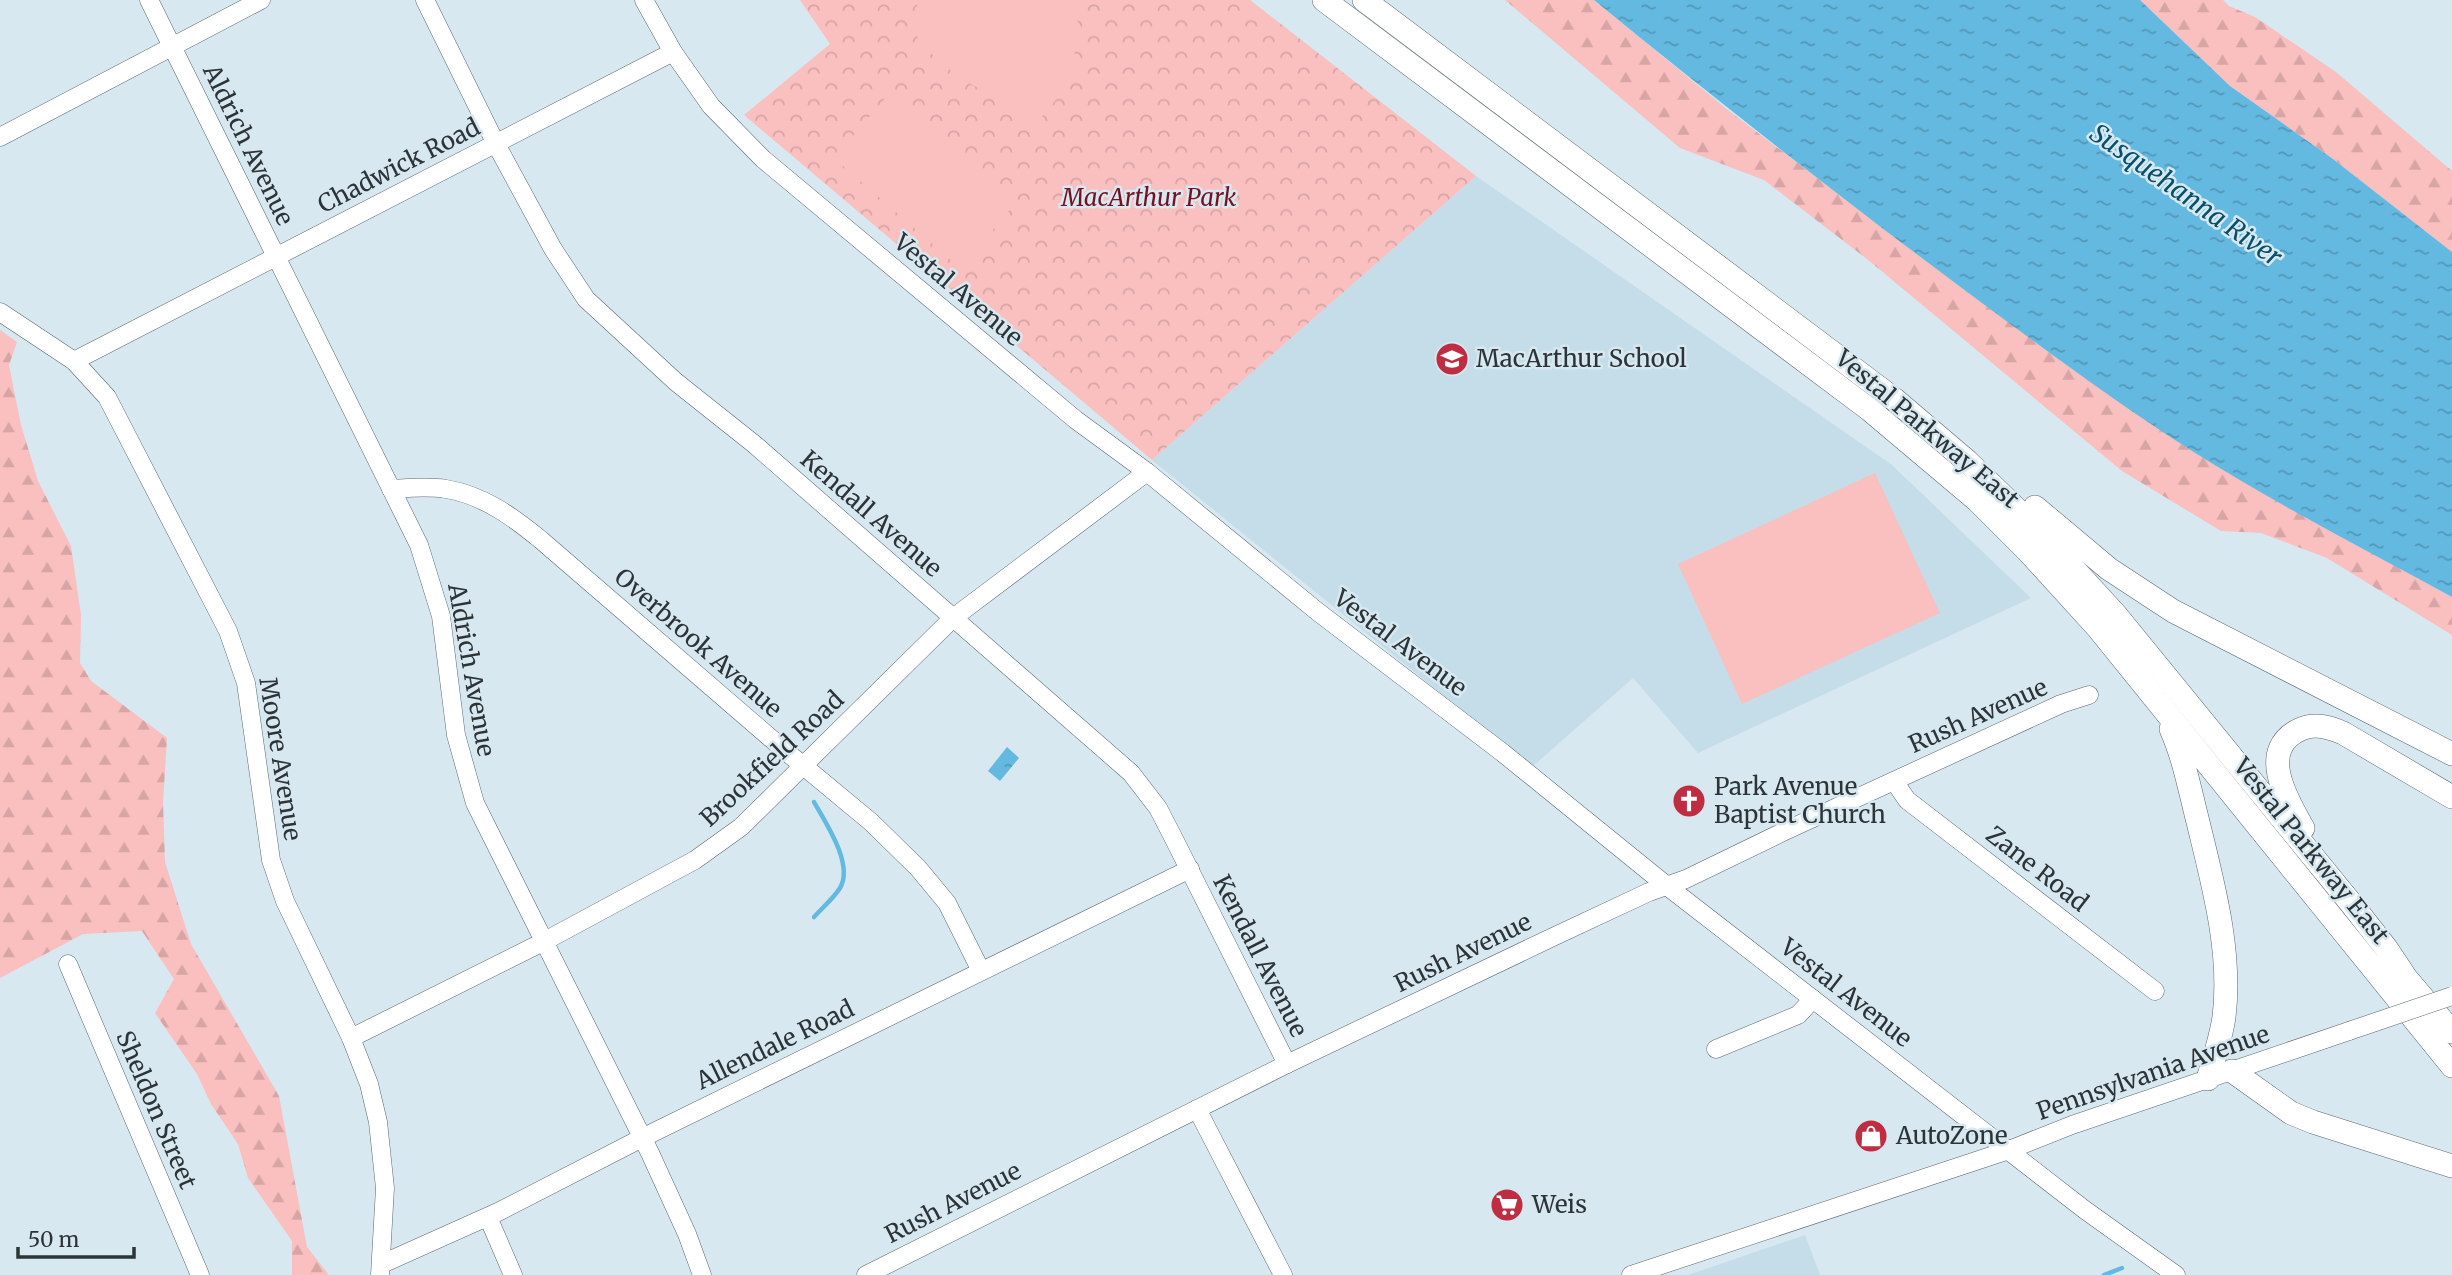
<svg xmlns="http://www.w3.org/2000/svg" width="2452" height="1275" font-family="Merriweather,serif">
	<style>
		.built { fill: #c5dde9 }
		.forest { fill: url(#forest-firs) }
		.park { fill: url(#park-crowns) }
		.pitch { fill: #fabfbf }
		.water { fill: url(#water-ripples) }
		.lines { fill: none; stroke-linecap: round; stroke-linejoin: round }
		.stream { stroke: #64b9e0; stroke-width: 4.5 }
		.minor-casing { stroke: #5a686f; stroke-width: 19 }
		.major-casing { stroke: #5a686f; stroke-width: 24 }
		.minor { stroke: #fff; stroke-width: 18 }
		.major { stroke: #fff; stroke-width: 23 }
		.minor-bridge-casing { stroke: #5a686f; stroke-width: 19; stroke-linecap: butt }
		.minor-bridge { stroke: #fff; stroke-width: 18 }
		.labels { text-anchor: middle; stroke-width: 5; stroke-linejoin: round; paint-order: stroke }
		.street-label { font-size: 24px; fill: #2d3437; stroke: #d7e8f0 }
		.park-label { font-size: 24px; font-style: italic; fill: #741221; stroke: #d7e8f0 }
		.poi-label { font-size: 24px; fill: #2d3437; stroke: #d7e8f0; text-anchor: start }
		.water-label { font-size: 26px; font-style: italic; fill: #06506b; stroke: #d7e8f0 }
	</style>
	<defs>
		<pattern id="forest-firs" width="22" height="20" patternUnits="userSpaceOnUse" patternTransform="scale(1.75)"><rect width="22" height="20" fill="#fabfbf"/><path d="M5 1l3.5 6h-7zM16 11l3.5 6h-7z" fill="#d7a5a5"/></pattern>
		<pattern id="park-crowns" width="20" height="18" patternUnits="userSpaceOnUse" patternTransform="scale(1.75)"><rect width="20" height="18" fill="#fabfbf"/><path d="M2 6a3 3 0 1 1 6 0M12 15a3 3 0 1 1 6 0" fill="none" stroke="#d7a5a5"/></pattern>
		<pattern id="water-ripples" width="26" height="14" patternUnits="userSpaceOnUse" patternTransform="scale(1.75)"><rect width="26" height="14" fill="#64b9e0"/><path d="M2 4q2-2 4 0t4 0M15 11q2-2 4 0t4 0" fill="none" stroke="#5397b6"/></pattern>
	</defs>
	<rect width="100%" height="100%" fill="#d7e8f0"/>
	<g class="built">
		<polygon points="1476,176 1892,465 2031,598 1698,753 1633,678 1532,767 1152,460"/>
		<polygon points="1805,1235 1820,1275 1688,1275"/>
	</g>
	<g class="forest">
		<polygon points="1505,0 1594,0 1728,110 1913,251 2068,366 2189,449 2283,504 2452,597 2452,635 2327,558 2261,533 2221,531 2122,471 1867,259 1764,180 1680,148"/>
		<polygon points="2140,0 2223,0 2229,6 2255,17 2336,72 2452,171 2452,252 2333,159 2230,86"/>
		<polygon points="0,330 17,342 9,365 21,425 38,481 71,546 81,615 80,663 91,681 167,738 163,802 165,862 191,944 279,1096 307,1247 329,1275 292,1275 292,1241 248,1178 238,1144 211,1104 197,1074 155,1013 174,979 142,931 83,934 0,978"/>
	</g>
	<polygon class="park" points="800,0 1250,0 1476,176 1152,460 744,115 830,44"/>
	<g class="pitch">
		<path d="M922,0H1075C1083,31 1073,75 1055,101C1050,109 1043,116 1037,122L957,76L918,42L915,8Z"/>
		<polygon points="887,96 1014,205 960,268 834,158"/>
		<polygon points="1875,473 1940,613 1742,704 1678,564"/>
	</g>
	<g class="water">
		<path d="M1594,0H2140L2230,86L2333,159L2452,252V597C2364,549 2274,503 2189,449C2118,404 2050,353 1982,303C1850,205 1721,104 1594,0Z"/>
		<polygon points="1007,747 1019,758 1000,781 988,771"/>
	</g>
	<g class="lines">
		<g class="stream">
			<path d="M814,802C826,823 854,865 840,888C833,899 823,907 814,917"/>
			<polyline points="2104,1275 2122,1268"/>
		</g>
		<defs>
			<g id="minor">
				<polyline points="149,0 419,545 441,616 456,735 475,803 650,1153 687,1234 702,1275"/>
				<polyline points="425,0 496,144 553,249 586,299 676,382 754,444 1131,773 1158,808 1173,837 1287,1064"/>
				<polyline points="644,0 673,52 711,106 763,159 1076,420 1147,472 1318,612 1503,753 1667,886 2085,1210 2176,1275"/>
				<polyline points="0,137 261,0"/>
				<polyline points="0,312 74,361 107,397 228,631 246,683 271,860 285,901 351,1038 369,1084 378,1122 385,1188 380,1275"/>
				<polyline points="74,361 673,52"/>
				<path d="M391,489C409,488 428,486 446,489C483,495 513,517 541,540L789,754L871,822L918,868L947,903L981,971"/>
				<polyline points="1894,781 1907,800 2155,991"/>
				<polyline points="68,964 200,1275"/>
				<polyline points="351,1038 543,942 695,860 741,827 953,618 1147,472"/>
				<polyline points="1716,1049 1798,1015 1813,999"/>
				<polyline points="1197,1109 1283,1275"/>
				<polyline points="488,1217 513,1275"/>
				<polyline points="382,1264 498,1212 642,1138 1190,869"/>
				<polyline points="866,1275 1287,1064 1555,936 1649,892 1686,879 1785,831 2061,704 2089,695"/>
				<polyline points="1631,1275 2009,1150 2072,1125 2349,1031"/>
			</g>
			<g id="major">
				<polyline points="1324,0 1870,410 1978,501 2027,550 2098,628 2452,1066"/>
				<polyline points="1364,0 1894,399 1968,462 2040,532 2116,615 2350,902 2386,948 2406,978 2452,1032"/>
				<polyline points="2035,507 2109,569 2173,611 2452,754"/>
				<path d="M2171,729C2184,758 2190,791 2198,822C2213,884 2232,952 2224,1017C2221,1038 2214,1058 2208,1079"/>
				<path d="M2303,828C2287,800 2256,749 2301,729C2315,723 2329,727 2343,733L2452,797"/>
				<polyline points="2232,1071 2291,1113 2313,1122 2452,1166"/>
			</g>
		</defs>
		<use href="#minor" class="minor-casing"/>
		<use href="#major" class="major-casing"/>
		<use href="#minor" class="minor"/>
		<use href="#major" class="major"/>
		<defs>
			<polyline id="minor-bridge" points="2349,1031 2452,996"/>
		</defs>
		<use href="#minor-bridge" class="minor-bridge-casing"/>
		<use href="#minor-bridge" class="minor-bridge"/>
	</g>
	<defs>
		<symbol id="school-disc" viewBox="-11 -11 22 22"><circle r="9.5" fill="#be2d41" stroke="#d7e8f0"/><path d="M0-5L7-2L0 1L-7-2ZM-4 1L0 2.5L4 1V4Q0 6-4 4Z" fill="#fff"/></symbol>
		<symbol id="church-disc" viewBox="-11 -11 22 22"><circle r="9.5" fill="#be2d41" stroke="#d7e8f0"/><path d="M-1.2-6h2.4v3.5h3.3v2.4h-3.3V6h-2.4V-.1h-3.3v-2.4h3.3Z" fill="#fff"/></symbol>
		<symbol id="shop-disc" viewBox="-11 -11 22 22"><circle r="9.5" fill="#be2d41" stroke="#d7e8f0"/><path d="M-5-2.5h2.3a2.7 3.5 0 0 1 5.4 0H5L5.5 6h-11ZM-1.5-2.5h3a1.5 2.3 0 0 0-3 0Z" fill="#fff"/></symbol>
		<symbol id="supermarket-disc" viewBox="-11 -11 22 22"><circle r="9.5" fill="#be2d41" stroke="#d7e8f0"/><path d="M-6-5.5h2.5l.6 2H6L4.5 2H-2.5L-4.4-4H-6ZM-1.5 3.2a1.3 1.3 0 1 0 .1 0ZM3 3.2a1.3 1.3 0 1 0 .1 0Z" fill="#fff"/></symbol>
	</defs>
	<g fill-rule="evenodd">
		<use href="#school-disc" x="1433" y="340" width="38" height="38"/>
		<use href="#church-disc" x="1670" y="782" width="38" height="38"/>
		<use href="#shop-disc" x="1852" y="1117" width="38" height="38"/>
		<use href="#supermarket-disc" x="1488" y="1186" width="38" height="38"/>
	</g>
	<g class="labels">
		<g class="street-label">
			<text transform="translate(248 145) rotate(64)" y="8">Aldrich Avenue</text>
			<text transform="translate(399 166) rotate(-27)" y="8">Chadwick Road</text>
			<text transform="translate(958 290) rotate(40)" y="8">Vestal Avenue</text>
			<text transform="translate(1927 429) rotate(40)" y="8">Vestal Parkway East</text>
			<text transform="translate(871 514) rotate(41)" y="8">Kendall Avenue</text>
			<text transform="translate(698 643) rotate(41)" y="8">Overbrook Avenue</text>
			<text transform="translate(1400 643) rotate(37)" y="8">Vestal Avenue</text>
			<text transform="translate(471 670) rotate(80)" y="8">Aldrich Avenue</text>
			<text transform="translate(1978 716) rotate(-24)" y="8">Rush Avenue</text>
			<text transform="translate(280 759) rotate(81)" y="8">Moore Avenue</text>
			<text transform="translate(772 759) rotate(-43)" y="8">Brookfield Road</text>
			<text transform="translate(2311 851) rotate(51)" y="8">Vestal Parkway East</text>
			<text transform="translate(2037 869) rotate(38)" y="8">Zane Road</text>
			<text transform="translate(1463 953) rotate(-26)" y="8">Rush Avenue</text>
			<text transform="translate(1260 956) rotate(63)" y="8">Kendall Avenue</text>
			<text transform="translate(1846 993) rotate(38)" y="8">Vestal Avenue</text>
			<text transform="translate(775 1045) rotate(-26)" y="8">Allendale Road</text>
			<text transform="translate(2153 1073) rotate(-19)" y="8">Pennsylvania Avenue</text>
			<text transform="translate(156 1110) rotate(67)" y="8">Sheldon Street</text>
			<text transform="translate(953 1203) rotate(-27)" y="8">Rush Avenue</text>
		</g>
		<g class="park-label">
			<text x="1149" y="206">MacArthur Park</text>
		</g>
		<g class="poi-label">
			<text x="1476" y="367">MacArthur School</text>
			<text x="1714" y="795">Park Avenue<tspan x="1714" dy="28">Baptist Church</tspan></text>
			<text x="1896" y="1144">AutoZone</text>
			<text x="1532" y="1213">Weis</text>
		</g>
		<g class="water-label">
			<text transform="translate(2186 195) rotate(35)" y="9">Susquehanna River</text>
		</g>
	</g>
	<path d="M18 1247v10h116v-10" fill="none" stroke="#2d3437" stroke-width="3.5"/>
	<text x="28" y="1247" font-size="21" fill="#2d3437" stroke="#d7e8f0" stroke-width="5" paint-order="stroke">50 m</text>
</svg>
